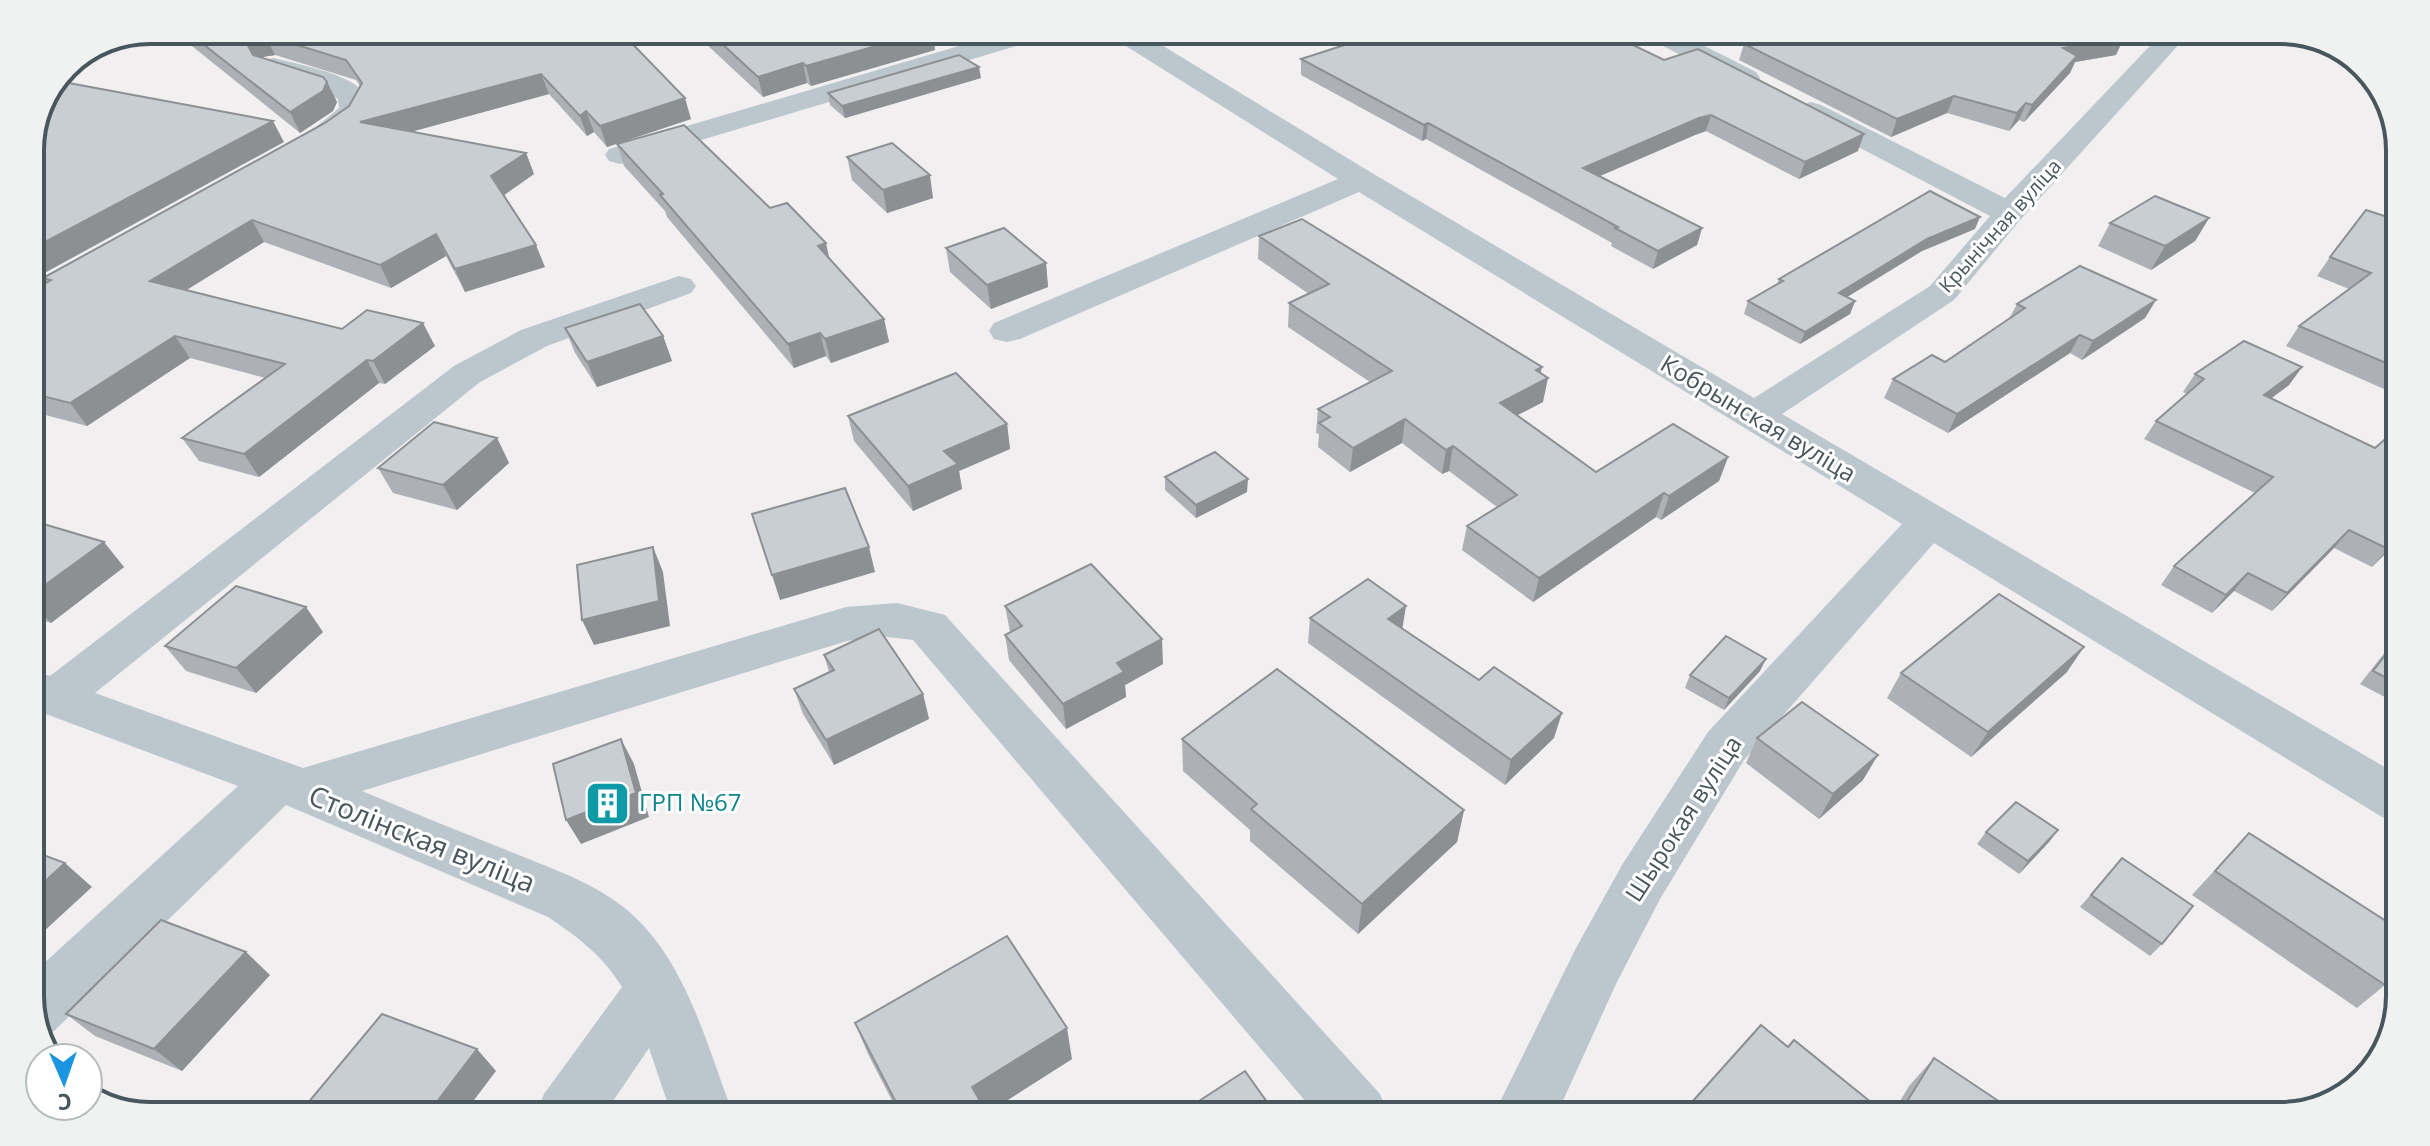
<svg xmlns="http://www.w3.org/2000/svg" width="2430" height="1146" font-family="'Open Sans',sans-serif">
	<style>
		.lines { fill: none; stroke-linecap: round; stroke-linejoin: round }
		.minor { fill: #bbc7cc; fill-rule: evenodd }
		.wall { fill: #adb1b5 }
		.shaded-wall { fill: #8d9093 }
		.building { fill: #c9ced2; stroke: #8d9093; stroke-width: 2 }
		.labels { text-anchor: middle; stroke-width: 6; stroke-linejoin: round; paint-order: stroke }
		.far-street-label { font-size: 20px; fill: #48575d; stroke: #fff }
		.street-label { font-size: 24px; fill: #48575d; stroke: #fff }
		.culture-label { font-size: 24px; fill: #0d838f; stroke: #fff; text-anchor: start }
		.near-street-label { font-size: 28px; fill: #48575d; stroke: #fff }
		.rim { fill: none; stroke: #48575d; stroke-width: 4 }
	</style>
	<rect width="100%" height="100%" fill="#f2eff0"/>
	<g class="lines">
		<g class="minor">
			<polygon points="1013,30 1054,30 1050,36 631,161 620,164 609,161 605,155 609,149"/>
			<polygon points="1106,30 1137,30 1372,173 1754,398 1930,286 1990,216 1801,117 1797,111 1801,105 1811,102 1821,105 2005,198 2165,30 2192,30 2020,220 1954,300 1782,414 2400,776 2400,823 2382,817 1934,543 1744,760 1660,899 1616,984 1556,1116 1493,1116 1576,948 1622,865 1708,732 1902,524 1359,192 1020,339 1007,342 994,339 989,331 994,323 1338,179 1110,36"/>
			<polygon points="1640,30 1673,30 1756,72 1760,78 1756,84 1746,86 1736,84 1644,36"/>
			<path d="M274,58C297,64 348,73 363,92C367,97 367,103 367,110C354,130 330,153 305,146L300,140L339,108L338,99L324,90L264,72L260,66L264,60Z"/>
			<path d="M679,276L691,279L696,286L691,293L547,346L480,382L95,693L303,768L846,607L897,603L945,615L1380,1094L1389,1116H1318L913,640L879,636L847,641L362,791C409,811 456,830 504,849C552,869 606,885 642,924C690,975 709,1052 734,1116H672L649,1048L603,1116H535L544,1094L622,987C603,956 578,937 548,917L286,805L54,1031L41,1036L30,1004V976L238,786L30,708V670L50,676L454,366L521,330Z"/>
		</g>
	</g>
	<g class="wall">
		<polygon points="172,30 624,30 621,32 691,119 607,147 594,132 587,136 549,94 411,132 526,153 534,174 504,195 545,267 465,292 446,256 391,288 264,242 186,290 342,329 435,346 385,384 379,383 259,477 199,461 182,438 265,378 190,358 87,426 30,411 30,292 46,283 43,278 325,123 349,106 360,86 356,80 275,55 263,57 263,58 327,82 337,102 333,111 300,133"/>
		<polygon points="691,30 932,30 935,50 811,86 807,83 763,97"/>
		<polygon points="1744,44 2116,55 2075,62 2070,73 2024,122 2019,120 2009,131 1947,113 1891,137 1739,60"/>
		<polygon points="1301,59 1664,60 1858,151 1799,179 1706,131 1695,135 1600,176 1702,228 1697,245 1653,269 1611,246 1612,243 1426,139 1422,141 1301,75"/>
		<polygon points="981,78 845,118 830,105 828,93"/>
		<polygon points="617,144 770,208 829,258 884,319 889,342 831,363 826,356 794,368 667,217 665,211 624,166"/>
		<polygon points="847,157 933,198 887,213 852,180"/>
		<polygon points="2209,218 2195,241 2151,270 2098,246 2110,223"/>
		<polygon points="2400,221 2400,396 2286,346 2299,326 2349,289 2317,276 2330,257"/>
		<polygon points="1975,229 1922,251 1847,297 1855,301 1850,314 1800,344 1744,314 1748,301 1777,284 1779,279"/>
		<polygon points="1259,236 1541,373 1543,402 1517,415 1596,472 1728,457 1719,481 1661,520 1656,517 1533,602 1462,550 1467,526 1497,507 1449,471 1442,474 1402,443 1350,472 1318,447 1319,434 1316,433 1318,409 1370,382 1288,327 1289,303 1309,294 1258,259"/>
		<polygon points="946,248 1046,263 1048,287 991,309 950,272"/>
		<polygon points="2156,300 2145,318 2082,360 2070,353 1948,433 1884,398 1893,379 1945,362 2009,319 2017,304"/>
		<polygon points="565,328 663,336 672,361 597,387 575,353"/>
		<polygon points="2302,367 2289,385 2271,398 2375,448 2400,426 2400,539 2372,567 2334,548 2272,611 2234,591 2212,613 2161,585 2174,566 2255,493 2144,439 2156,421 2187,394 2183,392 2195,374"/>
		<polygon points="848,416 1007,424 1010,449 959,471 962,489 913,511 854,441"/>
		<polygon points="497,438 509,463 457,510 393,493 378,468"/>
		<polygon points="1165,477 1247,492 1196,518 1165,490"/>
		<polygon points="30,530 124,567 51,623 30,616"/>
		<polygon points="1005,606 1163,664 1125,685 1126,697 1066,729 1009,660 1005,635 1010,632"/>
		<polygon points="1310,618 1554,738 1505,785 1308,643"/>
		<polygon points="323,632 256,693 186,671 165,646"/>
		<polygon points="2400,633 2400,705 2360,684"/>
		<polygon points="824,655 923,694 929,719 834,765 803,714 794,689 829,672"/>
		<polygon points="1760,671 1724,710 1685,688 1690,675"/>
		<polygon points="2067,672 1971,757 1887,698 1901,673"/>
		<polygon points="1757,738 1863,780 1819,819 1746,763"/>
		<polygon points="1182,739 1464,810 1457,842 1358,934 1250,841 1250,830 1183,771"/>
		<polygon points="2058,830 2049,842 2019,874 1977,844 1986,832"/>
		<polygon points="2249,833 2385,985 2357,1008 2192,895"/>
		<polygon points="2122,858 2162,944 2150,956 2080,907"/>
		<polygon points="270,975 182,1071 95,1036 66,1014"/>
		<polygon points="855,1023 1072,1059 987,1113 989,1116 900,1116 868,1054"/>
		<polygon points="1934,1058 1993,1116 1891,1116 1909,1086"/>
	</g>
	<g class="shaded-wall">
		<polygon points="932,30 935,50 811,86 806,66"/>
		<polygon points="265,35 275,55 263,57 258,64 247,44 253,37"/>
		<polygon points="2124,38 2116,55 2075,62 2070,73 2024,122 2032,105 2063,48"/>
		<polygon points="803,63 807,83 763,97 758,77"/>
		<polygon points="979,67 981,78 845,118 842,106"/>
		<polygon points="541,74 549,94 370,143 360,122"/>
		<polygon points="327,82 337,102 333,111 300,133 290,112"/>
		<polygon points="1954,96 1947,113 1891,137 1897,119"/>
		<polygon points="685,98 691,119 607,147 600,126"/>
		<polygon points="2026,103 2019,120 2009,131 2017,113"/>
		<polygon points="586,111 594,132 587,136 580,116"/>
		<polygon points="1711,115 1706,131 1695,135 1579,185 1583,168 1699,118"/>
		<polygon points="273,121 284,142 30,281 30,250"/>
		<polygon points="1428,123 1426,139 1422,141 1424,125"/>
		<polygon points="1864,134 1858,151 1799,179 1805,162"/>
		<polygon points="526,153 534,174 500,198 491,176"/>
		<polygon points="930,175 933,198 887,213 883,190"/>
		<polygon points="1980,217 1975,229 1922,251 1834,305 1839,293 1927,239"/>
		<polygon points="2209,218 2195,241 2151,270 2165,246"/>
		<polygon points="252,220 264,242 164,304 150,281"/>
		<polygon points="1702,228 1697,245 1653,269 1658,251"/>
		<polygon points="436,234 446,256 391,288 380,265"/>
		<polygon points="826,243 831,266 818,246"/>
		<polygon points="536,245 545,267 465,292 455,269"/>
		<polygon points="1046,263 1048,287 991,309 987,285"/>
		<polygon points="2156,300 2145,318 2082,360 2093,341"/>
		<polygon points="1855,301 1850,314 1800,344 1805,332"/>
		<polygon points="884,319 889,342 831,363 825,339"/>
		<polygon points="423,323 435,346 385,384 373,361"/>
		<polygon points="820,333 826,356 794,368 788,344"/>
		<polygon points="2080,335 2070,353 1948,433 1957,414"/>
		<polygon points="175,336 190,358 87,426 70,403"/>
		<polygon points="663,336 672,361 597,387 587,362"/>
		<polygon points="367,360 379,383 259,477 244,454"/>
		<polygon points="1542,367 1538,383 1548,378 1543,402 1495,427 1500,403 1536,370"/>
		<polygon points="2302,367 2289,385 2252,413 2264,395"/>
		<polygon points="1405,419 1402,443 1350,472 1353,448"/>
		<polygon points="1007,424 1010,449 959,471 962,489 913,511 908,486 944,451"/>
		<polygon points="497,438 509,463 457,510 443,485"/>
		<polygon points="1453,446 1449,471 1442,474 1446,450"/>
		<polygon points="1728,457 1719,481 1661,520 1669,496"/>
		<polygon points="1248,479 1247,492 1196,518 1196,505"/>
		<polygon points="1664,493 1656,517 1533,602 1539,578"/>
		<polygon points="2349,530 2334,548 2272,611 2287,593"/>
		<polygon points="2400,536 2400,539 2372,567 2388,549"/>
		<polygon points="104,542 124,567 51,623 30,600 30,596"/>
		<polygon points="653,547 663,572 670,626 594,645 582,620"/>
		<polygon points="869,547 875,572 780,600 772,575"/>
		<polygon points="2248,573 2234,591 2212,613 2226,595"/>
		<polygon points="1406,606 1402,631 1388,619"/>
		<polygon points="306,607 323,632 256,693 236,668"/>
		<polygon points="1162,639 1163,664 1125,685 1126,697 1066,729 1063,704 1117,663"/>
		<polygon points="2084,647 2067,672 1971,757 1988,732"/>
		<polygon points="1766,659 1760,671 1724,710 1729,698"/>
		<polygon points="923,694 929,719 834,765 826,740"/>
		<polygon points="1562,713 1554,738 1505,785 1511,760"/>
		<polygon points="621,739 634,764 649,817 581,844 566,820"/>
		<polygon points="1878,755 1863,780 1819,819 1833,794"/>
		<polygon points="1464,810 1457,842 1358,934 1362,904"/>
		<polygon points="2058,830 2049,842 2019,874 2028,861"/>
		<polygon points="65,863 92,887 30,944 30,895"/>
		<polygon points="246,952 270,975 182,1071 154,1049"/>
		<polygon points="1067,1028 1072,1059 983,1116 972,1087"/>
		<polygon points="477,1049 496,1071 462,1116 426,1116"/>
	</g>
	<g class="building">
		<polygon points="185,30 619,30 685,98 600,126 586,111 580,116 541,74 360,122 526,153 491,176 536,245 455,269 436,234 380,265 252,220 150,281 342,329 367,310 423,323 373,361 367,360 244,454 182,438 285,364 175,336 70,403 30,393 30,292 51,280 43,278 325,123 349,106 362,83 346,60 265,35 253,37 247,44 253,55 323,77 327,82 323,91 290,112"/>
		<polygon points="707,30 932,30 806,66 803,63 758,77"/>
		<polygon points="1391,30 1602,30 1664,60 1698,49 1864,134 1805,162 1711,115 1699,118 1583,168 1702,228 1658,251 1615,228 1618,227 1428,123 1424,125 1301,59"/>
		<polygon points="1886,30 2108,30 2124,38 2063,48 2077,56 2032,105 2026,103 2017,113 1954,96 1897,119 1744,44"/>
		<polygon points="959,55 979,67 842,106 828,93"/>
		<polygon points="58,81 273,121 30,250 30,190 35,188 30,187 30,142"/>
		<polygon points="684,125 770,208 787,203 826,243 818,246 884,319 825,339 820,333 788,344 660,195 663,194 617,144"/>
		<polygon points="892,143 930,175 883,190 847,157"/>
		<polygon points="1930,191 1980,217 1927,239 1839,293 1855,301 1805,332 1748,301 1783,281 1779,279"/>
		<polygon points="2155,196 2209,218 2165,246 2110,223"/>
		<polygon points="2366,210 2400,221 2400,369 2299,326 2371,273 2330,257"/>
		<polygon points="1302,219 1542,367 1536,370 1548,378 1500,403 1596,472 1673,424 1728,457 1669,496 1664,493 1539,578 1467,526 1517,495 1453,446 1446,450 1405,419 1353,448 1319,423 1330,417 1318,409 1392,371 1289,303 1329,284 1259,236"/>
		<polygon points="1004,228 1046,263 987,285 946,248"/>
		<polygon points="2080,266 2156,300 2093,341 2080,335 1957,414 1893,379 1932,355 1945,362 2025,308 2017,304"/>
		<polygon points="640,304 663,336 587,362 565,328"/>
		<polygon points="2244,341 2302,367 2264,395 2375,448 2400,426 2400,536 2388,549 2349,530 2287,593 2248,573 2226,595 2174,566 2273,477 2156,421 2204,379 2195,374"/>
		<polygon points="956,373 1007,424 944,451 958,464 908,486 848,416"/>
		<polygon points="434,422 497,438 443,485 378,468"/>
		<polygon points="1215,452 1248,479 1196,505 1165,477"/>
		<polygon points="845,488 869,547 772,575 752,514"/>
		<polygon points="40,523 104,542 30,596 30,530"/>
		<polygon points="653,547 659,601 582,620 577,565"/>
		<polygon points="1091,564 1162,639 1117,663 1124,672 1063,704 1005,635 1022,626 1005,606"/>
		<polygon points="1368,579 1406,606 1388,619 1479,680 1494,667 1562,713 1511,760 1310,618"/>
		<polygon points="236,586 306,607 236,668 165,646"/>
		<polygon points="1999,594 2084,647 1988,732 1901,673"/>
		<polygon points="879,629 923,694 826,740 794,689 834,670 824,655"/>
		<polygon points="1726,636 1766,659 1729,698 1690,675"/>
		<polygon points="2400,636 2400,685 2373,671"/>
		<polygon points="1277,669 1464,810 1362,904 1251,809 1257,804 1182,739"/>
		<polygon points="1802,702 1878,755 1833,794 1757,738"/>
		<polygon points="621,739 636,793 566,820 553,764"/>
		<polygon points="2016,802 2058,830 2028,861 1986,832"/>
		<polygon points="2249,833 2400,930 2400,966 2385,985 2215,871"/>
		<polygon points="30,850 65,863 30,895"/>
		<polygon points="2122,858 2193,906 2162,944 2091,895"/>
		<polygon points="161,920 246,952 154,1049 66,1014"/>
		<polygon points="1007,936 1067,1028 972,1087 989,1116 903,1116 855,1023"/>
		<polygon points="382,1014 477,1049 426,1116 297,1116"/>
		<polygon points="1761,1025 1788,1047 1794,1040 1888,1116 1690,1116 1684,1111"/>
		<polygon points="1934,1058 2000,1102 1993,1116 1898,1116"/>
		<polygon points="1245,1071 1277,1116 1176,1116"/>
	</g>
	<defs>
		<symbol id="building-square" viewBox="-11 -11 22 22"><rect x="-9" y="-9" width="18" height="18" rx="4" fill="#0f9aa8" stroke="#fff"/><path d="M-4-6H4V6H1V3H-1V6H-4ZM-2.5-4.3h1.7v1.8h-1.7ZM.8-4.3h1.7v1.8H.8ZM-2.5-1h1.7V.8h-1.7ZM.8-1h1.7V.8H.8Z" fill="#fff"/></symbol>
	</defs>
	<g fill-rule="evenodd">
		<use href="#building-square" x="582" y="778" width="51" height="51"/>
	</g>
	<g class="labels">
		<g class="far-street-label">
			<text transform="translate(2000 226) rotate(-48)" y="7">Крынічная вуліца</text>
		</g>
		<g class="street-label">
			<text transform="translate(1758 419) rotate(31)" y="8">Кобрынская вуліца</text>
			<text transform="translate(1684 819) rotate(-57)" y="8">Шырокая вуліца</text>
		</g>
		<g class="culture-label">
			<text x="639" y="811">ГРП №67</text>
		</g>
		<g class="near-street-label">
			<text transform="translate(422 839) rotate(22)" y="10">Столінская вуліца</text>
		</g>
	</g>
	<path d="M0 0H2430V1146H0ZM150 44H2280A106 106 0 0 1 2386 150V996A106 106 0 0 1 2280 1102H150A106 106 0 0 1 44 996V150A106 106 0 0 1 150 44Z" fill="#f0f2f2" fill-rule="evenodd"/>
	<path class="rim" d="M150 44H2280A106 106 0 0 1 2386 150V996A106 106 0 0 1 2280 1102H150A106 106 0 0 1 44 996V150A106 106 0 0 1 150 44Z"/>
	<g transform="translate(64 1082) rotate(178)"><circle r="38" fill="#ffffff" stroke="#b6bcbe" stroke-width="2"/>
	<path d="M0-6L14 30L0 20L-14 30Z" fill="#1b94e1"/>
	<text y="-12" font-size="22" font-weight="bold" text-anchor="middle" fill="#48575d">С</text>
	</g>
</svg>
